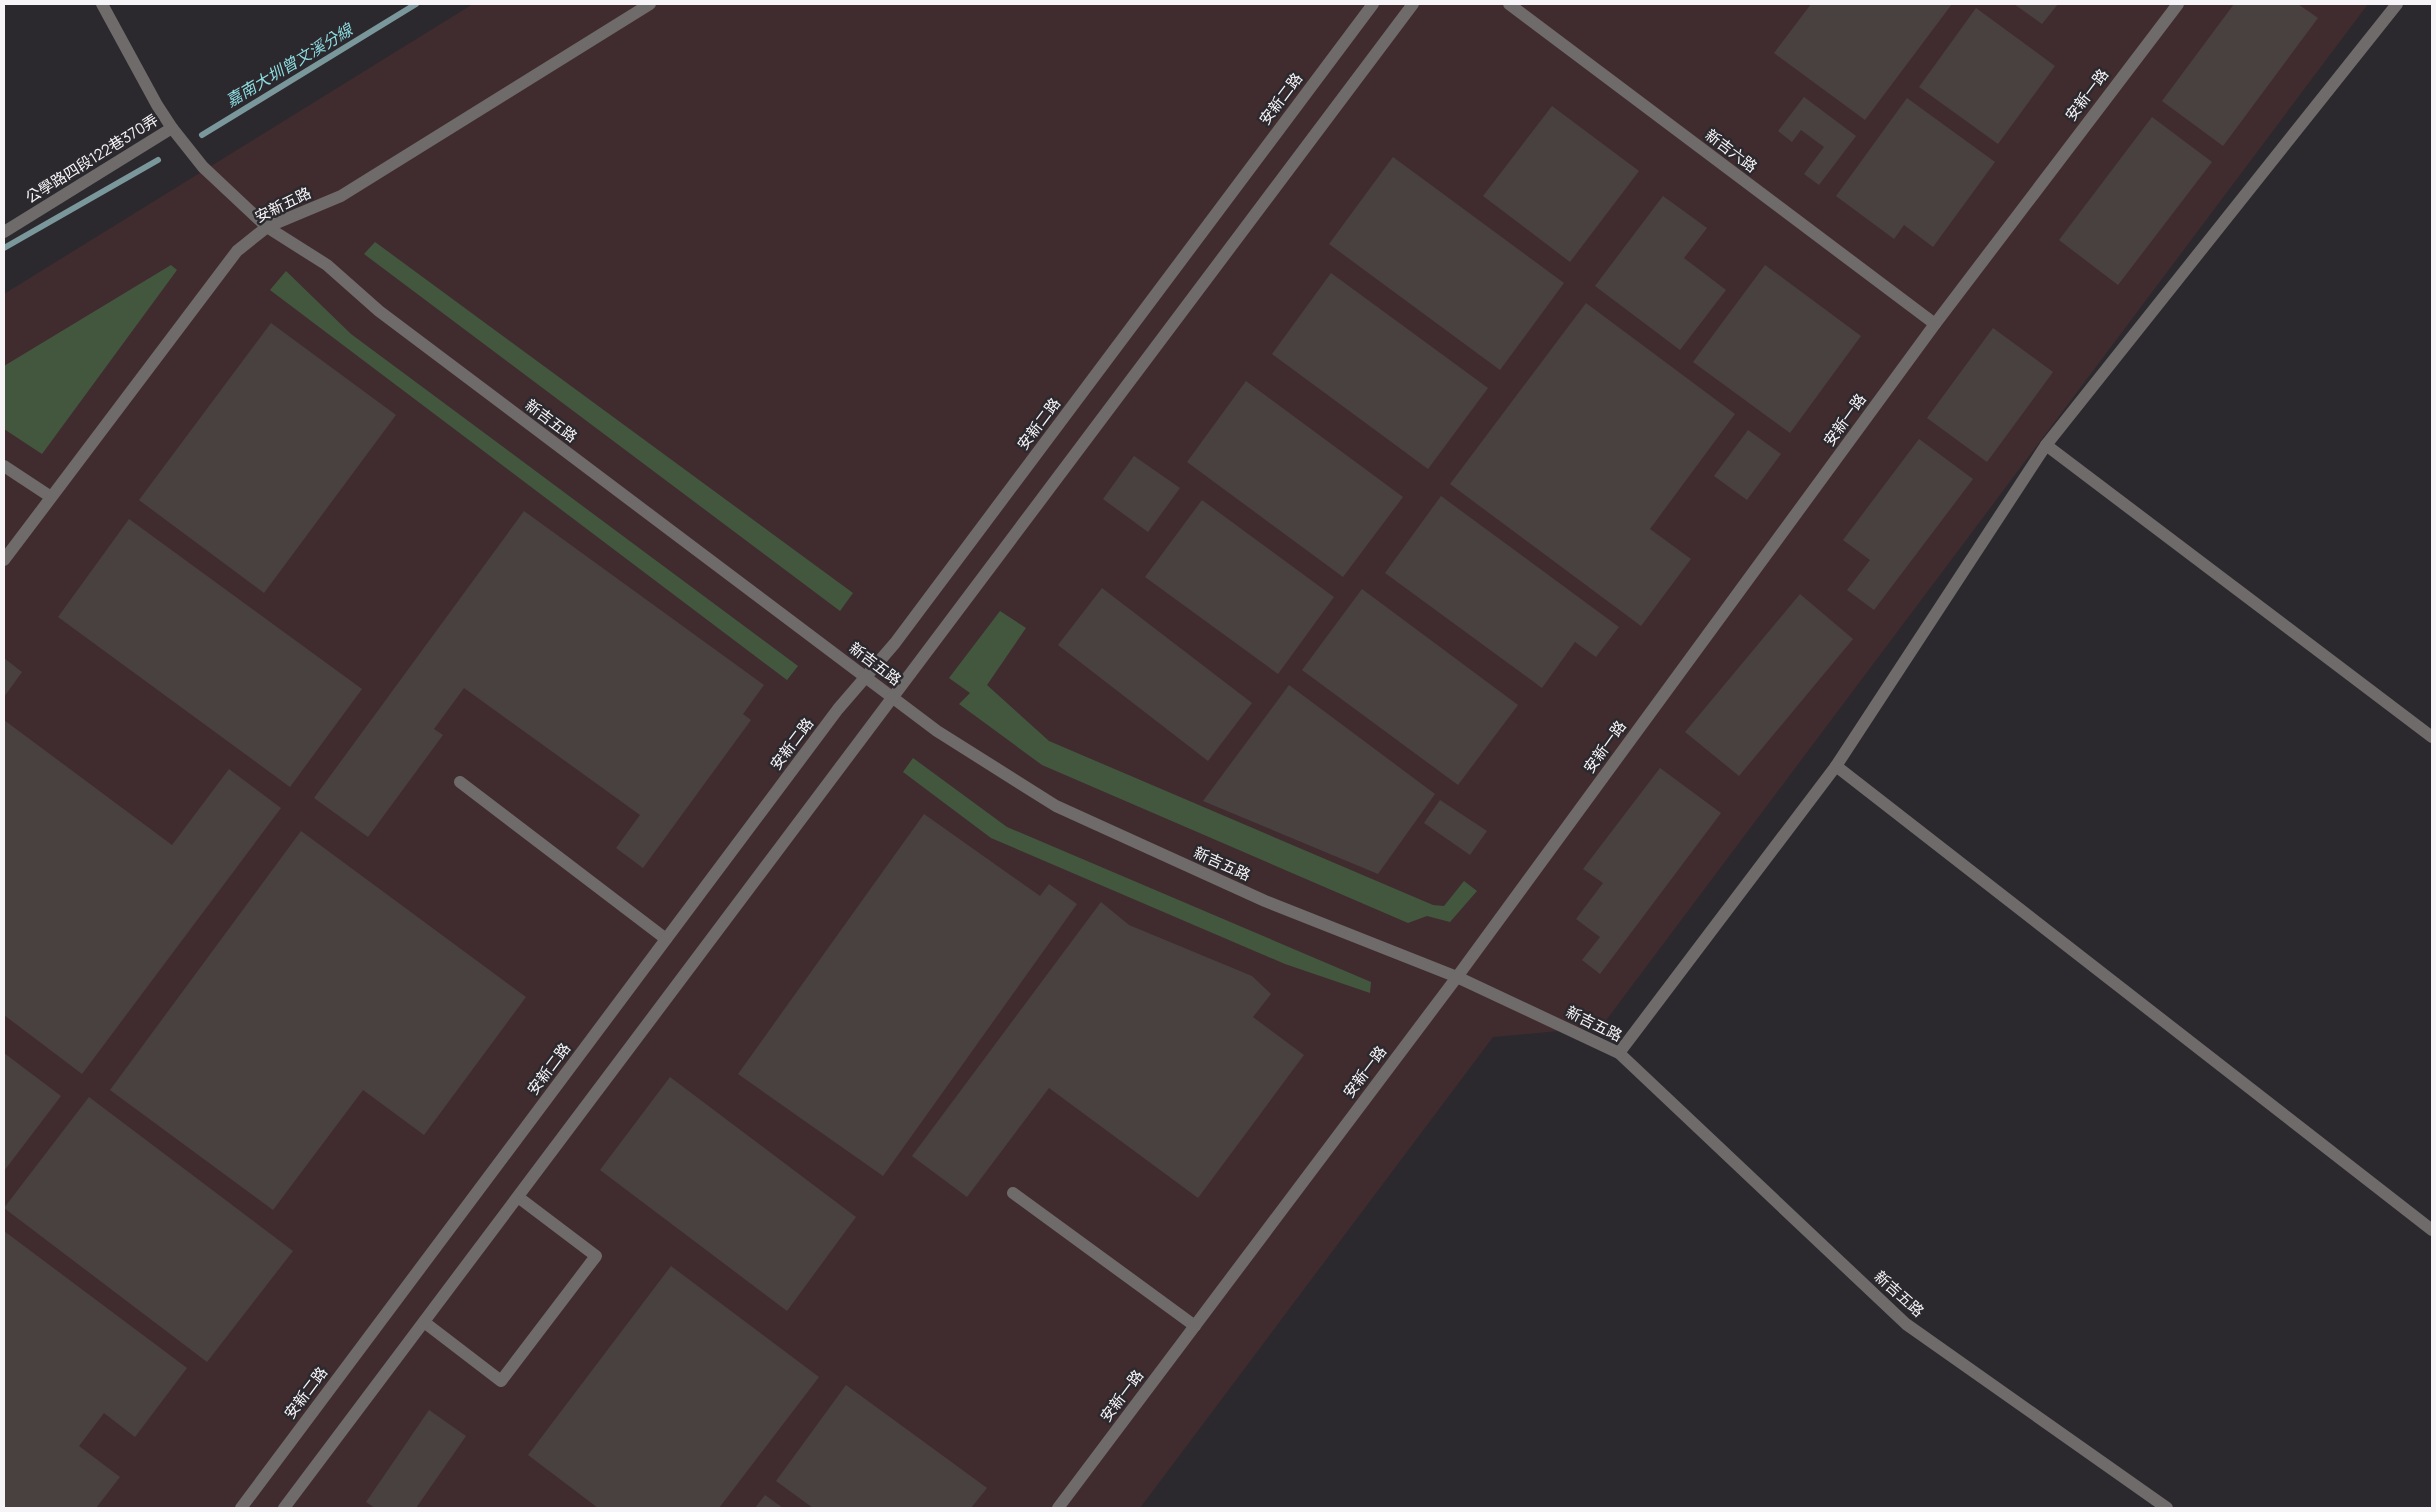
<svg xmlns="http://www.w3.org/2000/svg" width="2436" height="1512" font-family="Manrope,'Noto Sans TC',sans-serif">
	<style>
		.industrial { fill: #402c2e }
		.green { fill: #43573f }
		.lines { fill: none; stroke-linecap: round; stroke-linejoin: round }
		.stream { stroke: #7a989b; stroke-width: 6 }
		.building { fill: #484140 }
		.minor { stroke: #6e6b6a; stroke-width: 12 }
		.labels { text-anchor: middle; stroke-width: 5; stroke-linejoin: round; paint-order: stroke }
		.street-label { font-size: 15px; fill: #f6f4f7; stroke: #2c292e }
		.water-label { font-size: 16px; font-style: italic; fill: #8bdbdf; stroke: #2c292e }
	</style>
	<rect width="100%" height="100%" fill="#2c292e"/>
	<polygon class="industrial" points="473,4 2368,4 1601,1027 1493,1037 1140,1508 4,1508 4,294"/>
	<g class="green">
		<polygon points="375,242 853,593 840,611 364,254"/>
		<polygon points="171,265 177,270 42,454 4,429 4,366"/>
		<polygon points="286,271 351,334 798,666 787,680 270,290"/>
		<polygon points="1000,611 1026,628 987,685 1049,741 1433,905 1444,906 1464,881 1477,891 1450,922 1427,916 1408,923 1042,765 959,704 970,693 949,678"/>
		<polygon points="913,758 1007,827 1371,982 1370,993 1285,964 991,838 903,772"/>
	</g>
	<g class="lines">
		<g class="stream">
			<polyline points="202,135 416,4"/>
			<polyline points="4,248 158,160"/>
		</g>
	</g>
	<g class="building">
		<polygon points="1811,4 1952,4 1865,120 1774,53"/>
		<polygon points="2014,4 2058,4 2042,24"/>
		<polygon points="2234,4 2298,4 2318,18 2223,146 2162,101"/>
		<polygon points="1976,8 2055,66 1998,144 1919,87"/>
		<polygon points="1804,97 1856,136 1819,185 1804,174 1824,147 1801,130 1792,142 1778,131"/>
		<polygon points="1907,98 1995,162 1933,247 1904,225 1894,239 1836,196"/>
		<polygon points="1552,106 1639,171 1570,262 1483,196"/>
		<polygon points="2152,117 2212,162 2118,285 2059,240"/>
		<polygon points="1393,157 1564,283 1500,370 1329,244"/>
		<polygon points="1663,196 1707,228 1684,258 1726,290 1680,350 1595,286"/>
		<polygon points="1765,265 1861,336 1790,433 1693,362"/>
		<polygon points="1331,273 1488,388 1428,469 1272,354"/>
		<polygon points="1586,303 1735,414 1650,529 1691,559 1641,626 1450,484"/>
		<polygon points="271,323 396,415 264,593 139,500"/>
		<polygon points="1993,328 2053,372 1987,462 1927,418"/>
		<polygon points="1246,381 1403,497 1343,577 1187,462"/>
		<polygon points="1748,430 1781,454 1747,500 1714,476"/>
		<polygon points="1919,439 1973,479 1874,610 1847,590 1870,560 1843,540"/>
		<polygon points="1134,456 1180,488 1148,532 1103,499"/>
		<polygon points="1441,496 1619,627 1596,657 1575,642 1542,688 1385,573"/>
		<polygon points="1202,500 1334,597 1278,674 1145,577"/>
		<polygon points="524,511 764,685 743,714 751,720 643,868 616,848 640,815 464,688 434,729 443,735 368,837 314,798"/>
		<polygon points="129,519 362,689 290,787 58,617"/>
		<polygon points="1102,588 1252,703 1208,761 1058,645"/>
		<polygon points="1362,589 1518,705 1458,785 1302,670"/>
		<polygon points="1800,594 1853,639 1739,776 1685,732"/>
		<polygon points="4,658 22,672 4,697"/>
		<polygon points="1289,685 1435,794 1378,874 1203,801"/>
		<polygon points="4,720 172,845 229,769 281,808 82,1074 4,1015"/>
		<polygon points="1660,768 1721,813 1600,974 1582,960 1600,937 1576,919 1603,883 1583,869"/>
		<polygon points="1440,800 1487,831 1470,855 1424,823"/>
		<polygon points="924,814 1040,896 1049,884 1077,904 883,1176 738,1074"/>
		<polygon points="301,831 526,997 424,1135 363,1090 273,1210 110,1090"/>
		<polygon points="1101,902 1129,925 1252,976 1271,994 1253,1017 1304,1055 1198,1198 1049,1088 967,1197 912,1156"/>
		<polygon points="4,1053 61,1096 4,1171"/>
		<polygon points="670,1077 856,1217 787,1311 600,1170"/>
		<polygon points="89,1097 293,1251 207,1362 4,1208"/>
		<polygon points="4,1231 187,1368 135,1437 104,1413 79,1446 120,1477 96,1508 4,1508"/>
		<polygon points="671,1266 819,1377 719,1508 598,1508 528,1455"/>
		<polygon points="846,1385 987,1488 971,1508 813,1508 776,1481"/>
		<polygon points="429,1410 466,1436 416,1508 375,1508 366,1502"/>
		<polygon points="765,1495 783,1508 755,1508"/>
	</g>
	<g class="lines">
		<g class="minor">
			<polyline points="102,4 157,105 172,128 203,167 267,227 327,265 379,311 937,731 1056,806 1265,901 1457,977 1619,1053 1906,1324 2167,1508"/>
			<polyline points="1509,4 1935,324"/>
			<polyline points="4,232 172,128"/>
			<polyline points="2046,445 2432,737"/>
			<polyline points="4,466 51,497"/>
			<polyline points="4,560 237,251 267,227 341,196 650,4"/>
			<polyline points="1836,766 2432,1230"/>
			<polyline points="460,782 666,939"/>
			<polyline points="1619,1053 1836,766 2046,445 2397,4"/>
			<polyline points="1013,1193 1195,1326"/>
			<polyline points="424,1322 501,1381 596,1256 518,1197"/>
			<polyline points="241,1508 838,709 895,643 1373,4"/>
			<polyline points="284,1508 1413,4"/>
			<polyline points="1058,1508 1457,977 1935,324 2178,4"/>
		</g>
	</g>
	<g class="labels">
		<g class="street-label">
			<text transform="translate(2087 95) rotate(-53)" y="5">安新一路</text>
			<text transform="translate(1281 99) rotate(-53)" y="5">安新二路</text>
			<text transform="translate(1731 151) rotate(37)" y="5">新吉六路</text>
			<text transform="translate(92 159) rotate(-32)" y="5">公學路四段122巷370弄</text>
			<text transform="translate(283 205) rotate(-26)" y="5">安新五路</text>
			<text transform="translate(1845 420) rotate(-54)" y="5">安新一路</text>
			<text transform="translate(551 421) rotate(37)" y="5">新吉五路</text>
			<text transform="translate(1039 424) rotate(-53)" y="5">安新二路</text>
			<text transform="translate(875 664) rotate(37)" y="5">新吉五路</text>
			<text transform="translate(792 744) rotate(-53)" y="5">安新二路</text>
			<text transform="translate(1605 747) rotate(-54)" y="5">安新一路</text>
			<text transform="translate(1222 864) rotate(24)" y="5">新吉五路</text>
			<text transform="translate(1594 1024) rotate(26)" y="5">新吉五路</text>
			<text transform="translate(549 1069) rotate(-53)" y="5">安新二路</text>
			<text transform="translate(1365 1072) rotate(-53)" y="5">安新一路</text>
			<text transform="translate(1899 1294) rotate(42)" y="5">新吉五路</text>
			<text transform="translate(306 1393) rotate(-53)" y="5">安新二路</text>
			<text transform="translate(1122 1396) rotate(-53)" y="5">安新一路</text>
		</g>
		<g class="water-label">
			<text transform="translate(289 65) rotate(-31)" y="6">嘉南大圳曾文溪分線</text>
		</g>
	</g>
	<rect width="2436" height="1512" fill="none" stroke="#f6f4f7" stroke-width="10"/>
</svg>
